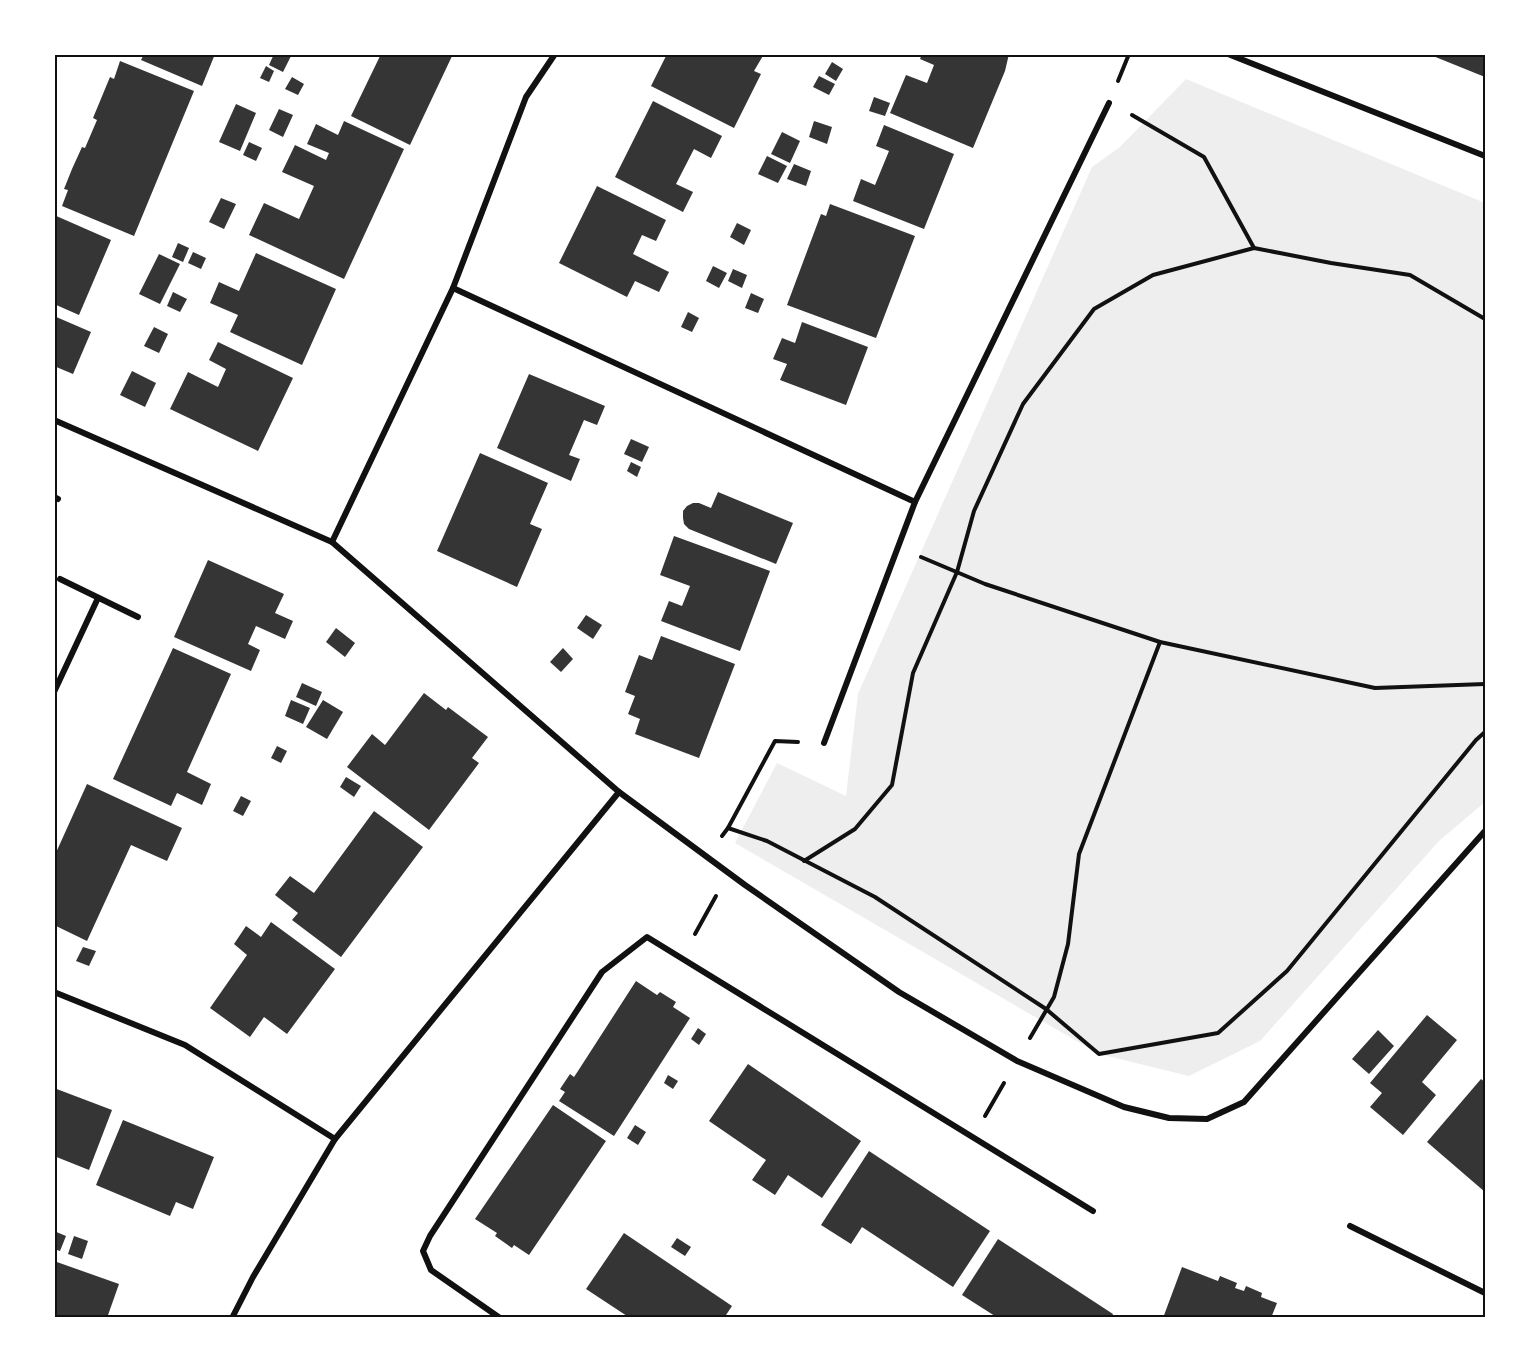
<svg xmlns="http://www.w3.org/2000/svg" width="1539" height="1372" font-family="Inter,sans-serif">
	<style>
		.green { fill: #eee }
		.building { fill: #353535 }
		.lines { fill: none; stroke-linecap: round; stroke-linejoin: round }
		.path { stroke: #111; stroke-width: 4 }
		.minor { stroke: #111; stroke-width: 6 }
		.neatline { fill: none; stroke: #111; stroke-width: 2 }
	</style>
	<rect width="100%" height="100%" fill="#fff"/>
	<polygon class="green" points="1186,79 1485,203 1485,802 1439,841 1260,1041 1189,1076 1099,1054 735,843 777,763 846,796 858,694 1092,167 1120,147"/>
	<g class="building">
		<polygon points="144,54 215,54 202,86 141,60"/>
		<polygon points="274,54 292,54 283,72 269,65"/>
		<polygon points="381,54 453,54 410,145 351,116"/>
		<polygon points="667,54 764,54 754,71 761,74 734,128 651,86"/>
		<polygon points="922,54 1009,54 1005,71 973,148 890,113 906,75 927,83 934,65 920,59"/>
		<polygon points="1428,54 1485,54 1485,77"/>
		<polygon points="120,61 194,91 134,236 62,206 68,190 64,189 72,169 82,147 85,148 97,120 93,118 110,77 114,79"/>
		<polygon points="832,62 843,69 836,81 825,74"/>
		<polygon points="266,66 274,71 269,82 260,78"/>
		<polygon points="819,76 835,84 829,95 813,87"/>
		<polygon points="292,77 304,84 298,95 285,89"/>
		<polygon points="874,97 890,103 885,116 869,111"/>
		<polygon points="653,101 722,136 711,158 694,149 676,184 693,192 683,212 615,177"/>
		<polygon points="236,104 256,113 240,151 219,142"/>
		<polygon points="279,109 293,115 283,137 269,130"/>
		<polygon points="344,121 404,149 344,279 249,235 264,203 299,219 314,186 282,172 295,145 326,160 329,153 307,144 316,124 338,135"/>
		<polygon points="814,121 832,127 827,144 809,137"/>
		<polygon points="884,125 954,154 924,229 853,201 861,179 875,185 889,151 876,146"/>
		<polygon points="782,132 800,141 790,163 771,154"/>
		<polygon points="249,142 262,148 256,161 243,155"/>
		<polygon points="767,156 787,166 778,183 758,174"/>
		<polygon points="794,164 811,171 806,186 787,179"/>
		<polygon points="597,186 666,220 656,241 642,235 633,254 669,272 659,292 635,281 627,297 559,263"/>
		<polygon points="221,198 236,204 224,229 209,222"/>
		<polygon points="830,204 915,236 876,338 787,305 821,214 826,216"/>
		<polygon points="54,215 111,240 79,315 54,304"/>
		<polygon points="737,223 751,230 744,245 730,237"/>
		<polygon points="178,243 189,248 183,262 172,257"/>
		<polygon points="193,252 206,258 201,269 188,263"/>
		<polygon points="256,253 336,289 302,365 230,332 238,315 210,303 219,282 239,291"/>
		<polygon points="159,254 180,264 160,304 139,294"/>
		<polygon points="713,266 727,273 719,288 706,281"/>
		<polygon points="733,269 747,275 742,288 728,281"/>
		<polygon points="173,292 187,299 180,312 167,306"/>
		<polygon points="751,293 764,299 758,313 745,308"/>
		<polygon points="688,312 699,318 692,332 681,327"/>
		<polygon points="54,316 91,332 73,374 54,366"/>
		<polygon points="802,322 868,347 846,405 780,380 787,364 773,359 782,338 795,343"/>
		<polygon points="154,327 168,334 159,353 144,346"/>
		<polygon points="218,342 293,378 258,451 170,409 188,372 218,387 226,369 209,360"/>
		<polygon points="132,371 156,383 145,407 120,395"/>
		<polygon points="529,374 605,406 597,425 584,420 569,455 580,459 571,481 497,448"/>
		<polygon points="631,439 649,447 642,462 624,454"/>
		<polygon points="480,453 548,483 530,524 542,529 517,587 437,551"/>
		<polygon points="631,462 641,467 637,477 627,471"/>
		<polygon points="718,492 793,523 776,564 689,529 684,524 683,518 683,511 687,506 693,503 699,503 711,508"/>
		<polygon points="674,536 770,571 740,651 661,621 669,601 682,606 690,586 660,575"/>
		<polygon points="208,560 284,594 275,613 293,621 285,639 256,626 248,644 260,650 251,671 174,637"/>
		<polygon points="586,615 602,625 593,639 577,628"/>
		<polygon points="336,628 355,643 345,657 326,642"/>
		<polygon points="661,636 735,664 699,758 635,734 640,719 628,714 635,696 625,692 639,655 652,660"/>
		<polygon points="173,648 231,674 187,772 211,784 202,805 177,793 171,806 113,779"/>
		<polygon points="563,648 573,659 561,672 550,662"/>
		<polygon points="302,683 322,692 316,706 296,697"/>
		<polygon points="424,693 446,710 448,707 488,737 472,758 479,763 429,830 347,767 372,734 385,745"/>
		<polygon points="291,700 310,708 303,724 285,716"/>
		<polygon points="323,700 343,712 327,739 306,727"/>
		<polygon points="277,746 287,751 281,763 271,758"/>
		<polygon points="346,777 361,786 354,797 340,787"/>
		<polygon points="87,784 182,828 167,861 131,845 87,941 54,925 54,857"/>
		<polygon points="241,796 251,801 243,816 233,811"/>
		<polygon points="374,811 423,847 341,957 292,920 298,913 275,895 290,876 314,893"/>
		<polygon points="271,922 335,969 287,1034 264,1017 250,1037 210,1008 247,955 234,944 246,926 261,937"/>
		<polygon points="83,947 96,951 89,966 76,961"/>
		<polygon points="636,981 657,995 660,992 676,1002 673,1007 690,1018 614,1136 559,1101 565,1092 560,1089 570,1074 574,1077 578,1071"/>
		<polygon points="1427,1015 1457,1040 1422,1082 1436,1095 1403,1135 1370,1107 1382,1093 1370,1083"/>
		<polygon points="698,1028 706,1034 699,1045 691,1039"/>
		<polygon points="1378,1030 1394,1046 1369,1074 1352,1059"/>
		<polygon points="748,1064 861,1141 822,1198 788,1175 775,1195 752,1180 766,1160 709,1121"/>
		<polygon points="668,1075 678,1081 673,1089 664,1083"/>
		<polygon points="1481,1079 1485,1082 1485,1192 1427,1142"/>
		<polygon points="54,1088 112,1110 89,1170 54,1156"/>
		<polygon points="553,1105 606,1141 529,1255 514,1245 512,1248 495,1236 497,1233 475,1219"/>
		<polygon points="123,1120 214,1157 193,1209 176,1202 170,1216 96,1185"/>
		<polygon points="635,1125 646,1132 638,1145 627,1138"/>
		<polygon points="869,1151 990,1231 953,1287 862,1227 851,1244 821,1225"/>
		<polygon points="54,1231 66,1236 60,1251 54,1249"/>
		<polygon points="624,1233 732,1306 724,1318 630,1318 586,1289"/>
		<polygon points="74,1236 88,1241 82,1259 68,1254"/>
		<polygon points="677,1238 691,1247 685,1256 671,1247"/>
		<polygon points="998,1239 1113,1314 1111,1318 998,1318 962,1295"/>
		<polygon points="54,1261 119,1284 107,1318 54,1318"/>
		<polygon points="1182,1267 1218,1281 1220,1276 1237,1283 1235,1288 1244,1291 1246,1286 1262,1293 1261,1297 1277,1303 1271,1318 1163,1318"/>
	</g>
	<g class="lines">
		<g class="path">
			<polyline points="1118,81 1129,54"/>
			<polyline points="1132,115 1204,157 1254,248"/>
			<polyline points="921,557 985,584 1160,642 1375,688 1485,684"/>
			<polyline points="728,828 775,741 798,742"/>
			<polyline points="722,836 728,828 767,841 875,897 1046,1009 1099,1054 1218,1033 1287,971 1476,740 1485,732"/>
			<polyline points="804,861 855,829 892,785 913,673 957,572 974,511 1023,404 1094,309 1153,275 1254,248 1331,263 1410,275 1485,319"/>
			<polyline points="695,934 716,896"/>
			<polyline points="1030,1038 1054,997 1068,944 1079,854 1160,642"/>
			<polyline points="985,1116 1004,1083"/>
		</g>
		<g class="minor">
			<polyline points="1228,54 1485,156"/>
			<polyline points="453,288 915,502 824,743"/>
			<polyline points="54,420 332,542 619,792 745,885 899,992 1017,1061 1124,1107 1169,1118 1207,1119 1244,1102 1485,831"/>
			<polyline points="54,497 58,499"/>
			<polyline points="915,502 1109,103"/>
			<polyline points="332,542 453,288 526,97 555,54"/>
			<polyline points="60,579 138,617"/>
			<polyline points="54,692 98,598"/>
			<polyline points="54,992 185,1045 335,1139"/>
			<polyline points="1350,1226 1485,1293"/>
			<polyline points="232,1318 253,1277 335,1139 619,792"/>
			<polyline points="500,1318 431,1270 423,1251 430,1236 602,972 647,937 1093,1211"/>
		</g>
	</g>
	<rect width="1539" height="1372" fill="none" stroke="#ffffff" stroke-width="111"/>
	<rect x="56" y="56" width="1428" height="1260" class="neatline"/>
</svg>
